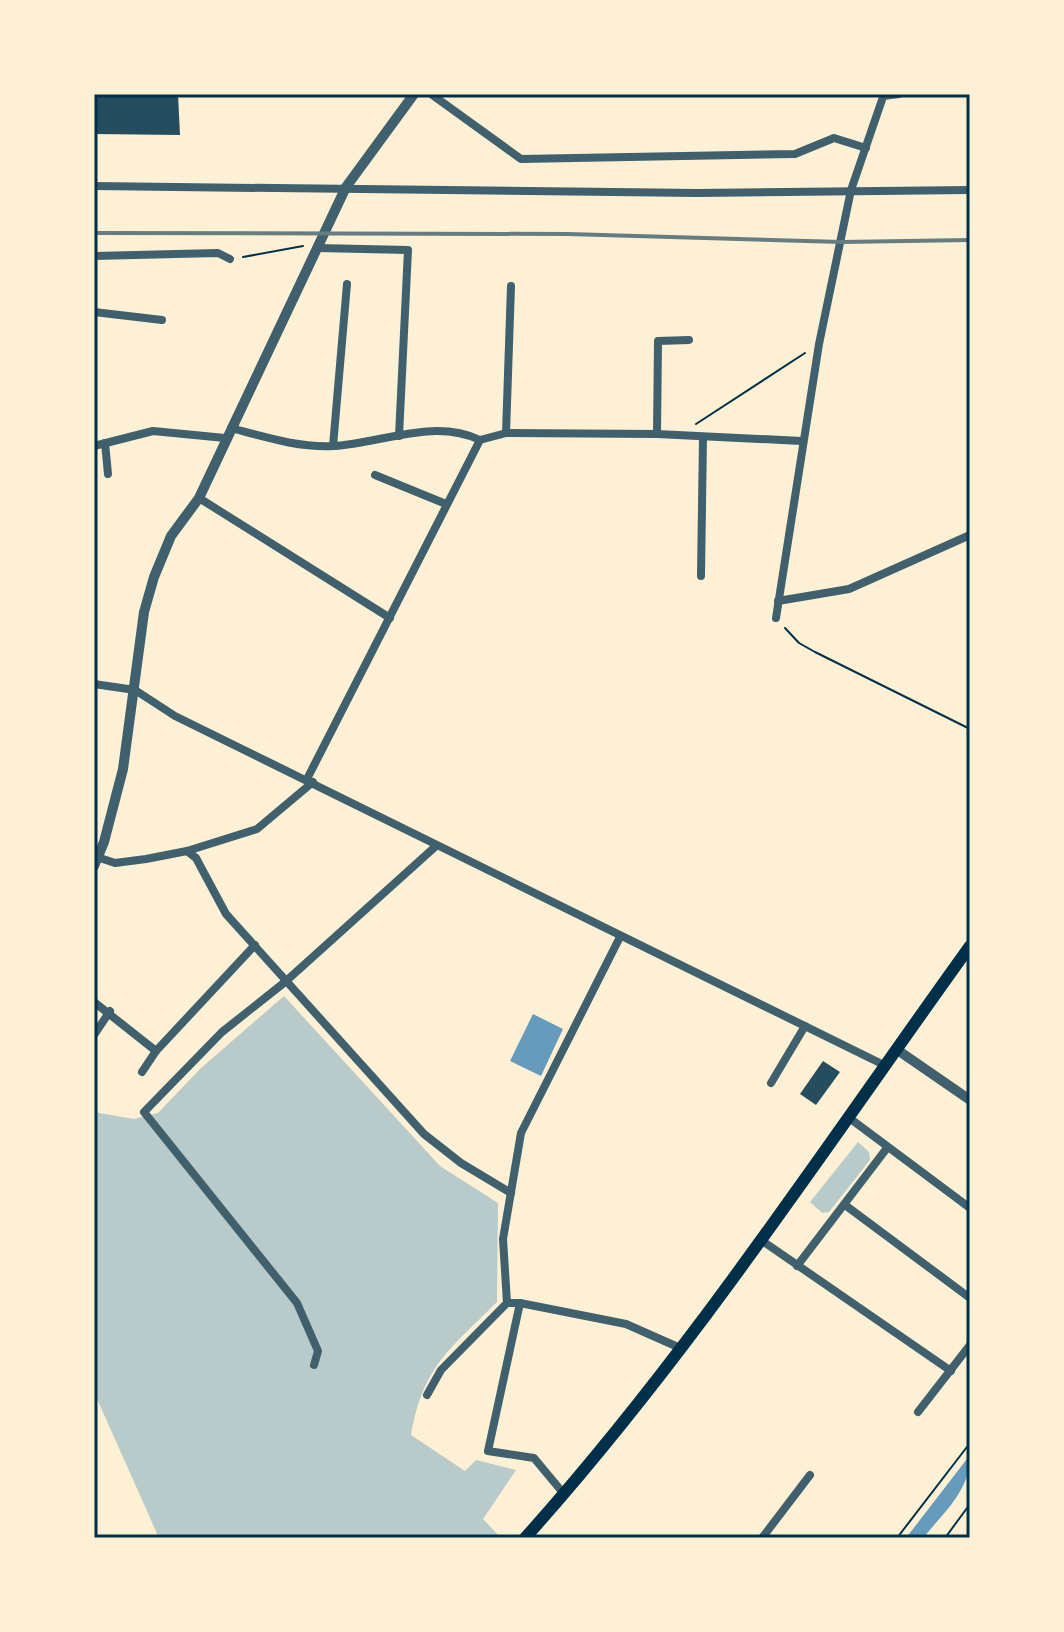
<svg xmlns="http://www.w3.org/2000/svg" width="1064" height="1632" font-family="Barlow,sans-serif">
	<style>
		.green { fill: #b9caca }
		.water { fill: #669bbc }
		.building { fill: #264d5e }
		.lines { fill: none; stroke-linecap: round; stroke-linejoin: round }
		.path { stroke: #003049; stroke-width: 2 }
		.minor { stroke: #3f606c; stroke-width: 8 }
		.tertiary { stroke: #3f606c; stroke-width: 10 }
		.secondary { stroke: #003049; stroke-width: 12 }
		.rail { stroke: #657d81; stroke-width: 4 }
		.neatline { fill: none; stroke: #003049; stroke-width: 3 }
	</style>
	<rect width="100%" height="100%" fill="#fdf0d5"/>
	<g class="green">
		<path d="M284,996L440,1166L498,1203L497,1302C450,1349 423,1366 411,1435L465,1471L476,1460L516,1470L483,1519L501,1538H159L94,1392V1112L134,1119L158,1113L200,1069Z"/>
		<polygon points="858,1142 869,1152 870,1160 829,1212 822,1213 810,1202"/>
	</g>
	<g class="water">
		<polygon points="533,1014 563,1029 541,1076 510,1061"/>
		<path d="M970,1455C970,1491 945,1511 923,1538H906Z"/>
	</g>
	<g class="building">
		<polygon points="94,94 178,94 180,135 94,134"/>
		<polygon points="823,1061 840,1072 816,1105 800,1094"/>
	</g>
	<g class="lines">
		<g class="path">
			<polyline points="243,257 303,246"/>
			<polyline points="696,424 805,353"/>
			<polyline points="785,628 799,643 815,652 970,729"/>
			<polyline points="897,1538 970,1443"/>
			<polyline points="945,1538 970,1504"/>
		</g>
		<g class="minor">
			<polyline points="431,94 521,159 795,154 834,138 866,148"/>
			<polyline points="883,96 899,94"/>
			<polyline points="94,186 697,193 970,190"/>
			<polyline points="318,248 408,250 399,436"/>
			<polyline points="94,256 218,253 230,259"/>
			<polyline points="94,312 162,320"/>
			<path d="M231,428C265,437 299,448 334,446C382,443 434,418 480,440"/>
			<polyline points="506,433 511,286"/>
			<polyline points="657,434 658,341 689,340"/>
			<polyline points="105,443 108,474"/>
			<polyline points="94,446 153,431 225,438"/>
			<polyline points="333,446 347,284"/>
			<polyline points="375,475 446,504"/>
			<polyline points="199,498 390,618"/>
			<polyline points="701,576 703,437"/>
			<polyline points="778,601 849,589 970,535"/>
			<polyline points="776,618 819,344 851,190 884,94"/>
			<polyline points="94,684 135,690 175,716 884,1065"/>
			<polyline points="307,779 480,440 506,433 657,434 802,441"/>
			<polyline points="187,851 196,858 226,914 424,1134 461,1163 511,1193"/>
			<polyline points="94,856 115,863 146,859 187,851 257,829 313,782"/>
			<polyline points="94,1002 156,1051"/>
			<polyline points="94,1035 110,1011"/>
			<polyline points="142,1072 156,1051 255,945"/>
			<polyline points="771,1083 805,1026"/>
			<polyline points="848,1117 970,1208"/>
			<polyline points="845,1205 970,1298"/>
			<polyline points="761,1240 951,1371"/>
			<polyline points="797,1266 887,1148"/>
			<polyline points="507,1303 520,1303 488,1451 534,1458 564,1494"/>
			<polyline points="520,1303 626,1324 678,1347"/>
			<polyline points="314,1365 318,1351 297,1303 144,1112 222,1032 285,982 436,846"/>
			<polyline points="427,1395 441,1370 507,1303 503,1239 521,1133 620,937"/>
			<polyline points="918,1412 970,1345"/>
			<polyline points="762,1538 810,1475"/>
		</g>
		<g class="tertiary">
			<polyline points="94,866 104,842 123,769 144,612 154,577 171,536 199,498 346,187 414,94"/>
			<polyline points="896,1049 970,1100"/>
		</g>
		<path class="secondary" d="M525,1538C690,1354 826,1146 970,946"/>
		<polyline class="rail" points="94,233 568,234 842,242 970,240"/>
	</g>
	<rect width="1064" height="1632" fill="none" stroke="#fdf0d5" stroke-width="192"/>
	<rect x="96" y="96" width="872" height="1440" class="neatline"/>
</svg>
